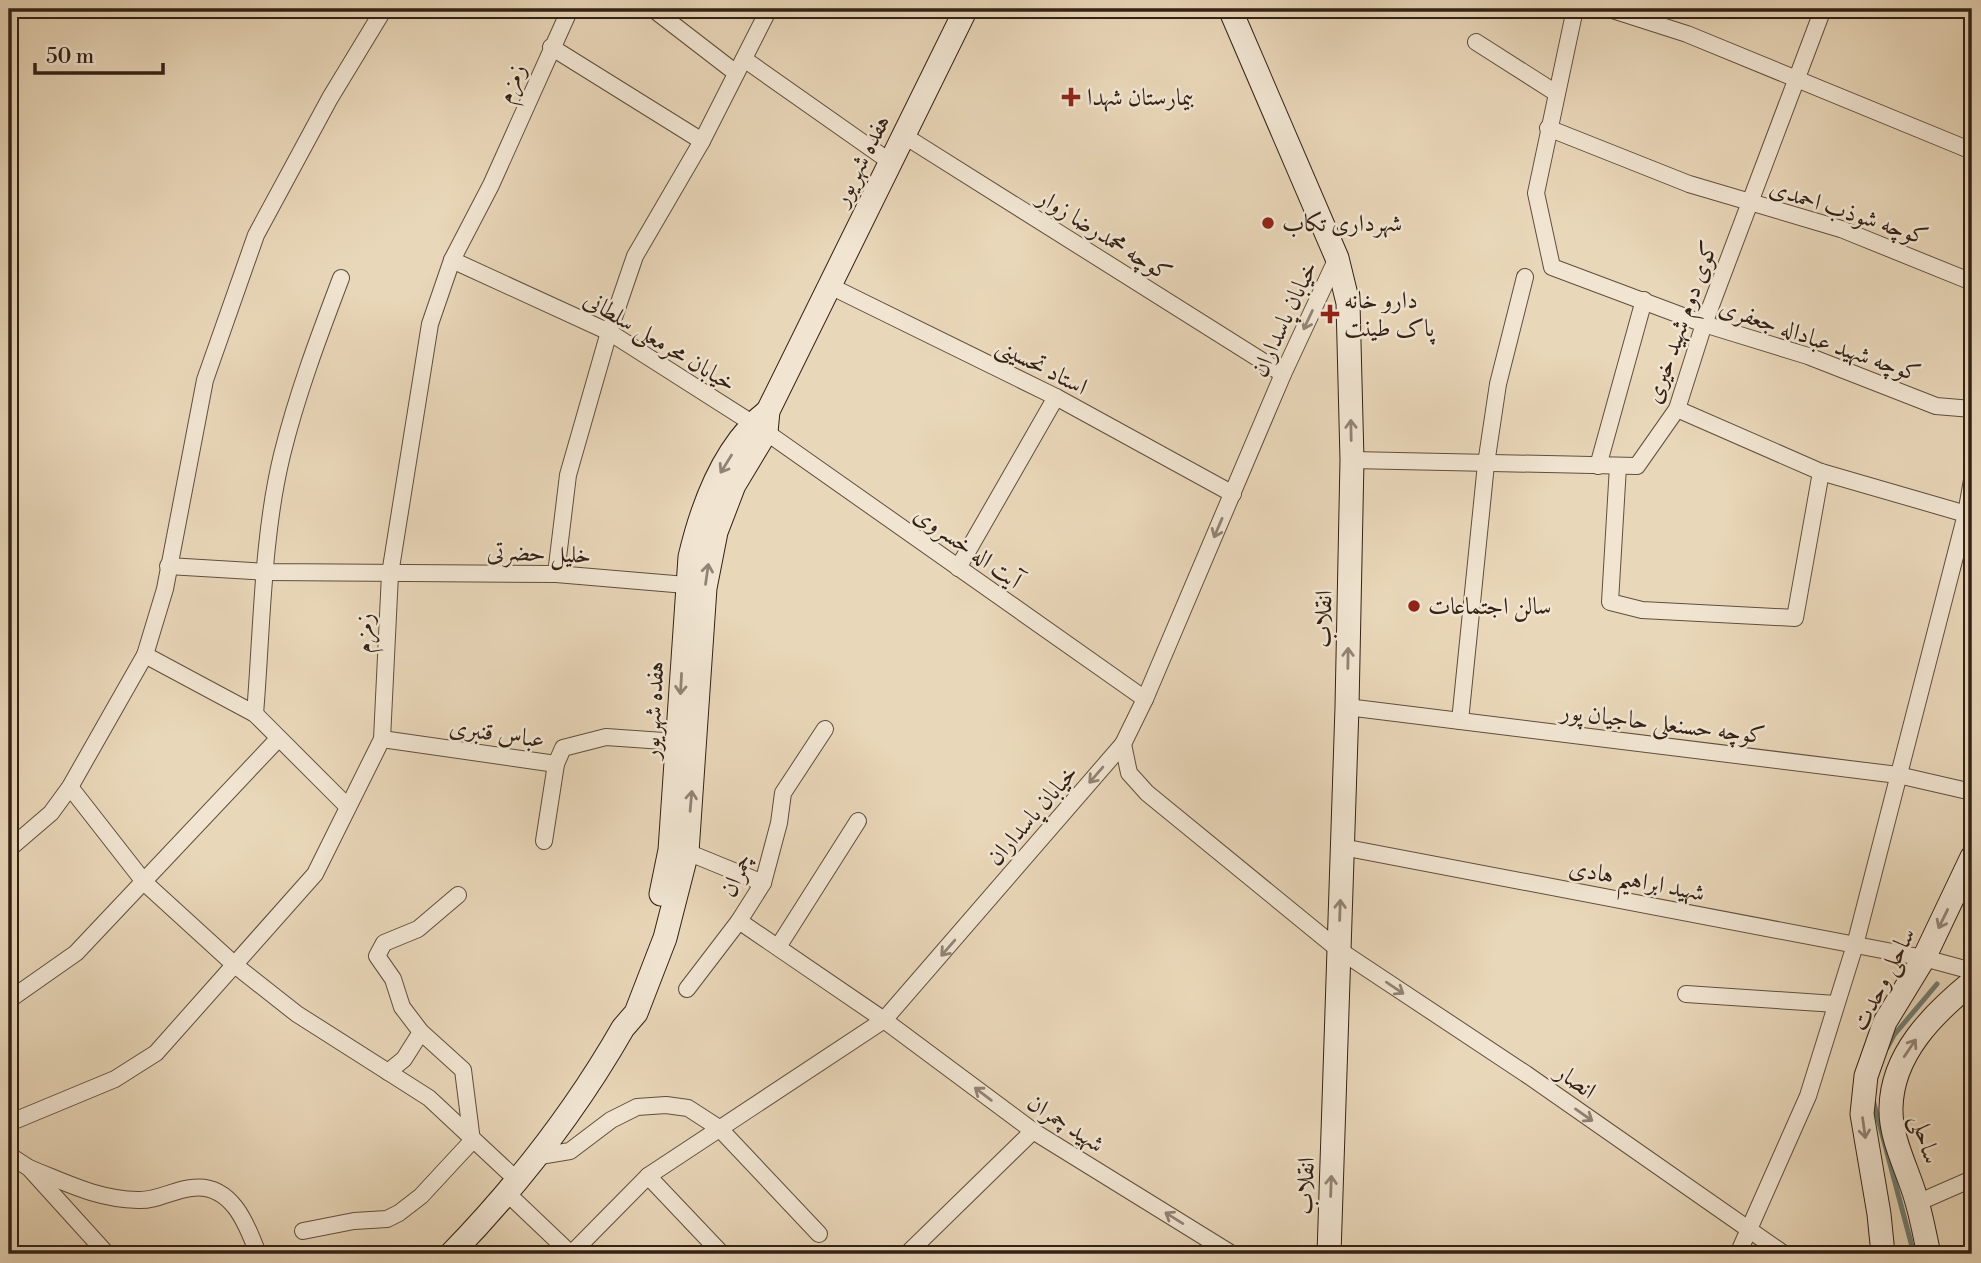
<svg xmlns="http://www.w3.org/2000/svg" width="1981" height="1263" font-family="'Libre Bodoni',Amiri,serif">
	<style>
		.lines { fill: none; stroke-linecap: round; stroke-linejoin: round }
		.stream { stroke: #6f7c73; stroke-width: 5 }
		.street-casing { stroke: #604e3e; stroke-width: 18 }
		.secondary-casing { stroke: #322115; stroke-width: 25 }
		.street { stroke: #f1e5d2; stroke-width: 16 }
		.secondary { stroke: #f1e5d2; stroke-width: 23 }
		.oneway { stroke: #928374 }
		.poi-dot { fill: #8f2418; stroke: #f1e5d2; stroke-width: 2.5 }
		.labels { text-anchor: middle; stroke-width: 5; stroke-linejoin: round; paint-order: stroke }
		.street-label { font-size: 24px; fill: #322115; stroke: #f1e5d2 }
		.poi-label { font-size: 24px; fill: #322115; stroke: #f1e5d2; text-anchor: start }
	</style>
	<rect width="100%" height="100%" fill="#e9d7b9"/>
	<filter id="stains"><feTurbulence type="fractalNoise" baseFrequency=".00286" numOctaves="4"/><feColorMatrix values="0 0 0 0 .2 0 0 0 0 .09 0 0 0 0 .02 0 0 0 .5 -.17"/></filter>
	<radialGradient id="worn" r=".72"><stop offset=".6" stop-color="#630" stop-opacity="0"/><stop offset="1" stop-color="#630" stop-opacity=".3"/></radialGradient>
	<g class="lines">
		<g class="stream">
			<polyline points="1967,954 1972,948"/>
			<polyline points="1887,1048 1894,1035 1937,984"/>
			<polyline points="1873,1100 1914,1254"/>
		</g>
		<defs>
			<g id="street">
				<polyline points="653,9 736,73"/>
				<polyline points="1575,9 1536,193 1552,267 1704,324 1808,356 1936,406 1972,409"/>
				<polyline points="1609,9 1687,34 1972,151"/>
				<polyline points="1476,42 1556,93"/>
				<polyline points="551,47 702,141"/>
				<polyline points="744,59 889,161"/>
				<polyline points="1548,128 1689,184 1841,229 1972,282"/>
				<polyline points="903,135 1283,374"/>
				<polyline points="452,260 609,332 766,432 1145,699"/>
				<polyline points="828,285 1056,397 1233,494"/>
				<polyline points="1677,409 1821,472 1966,514"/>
				<polyline points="1352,460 1637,466 1677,409 1704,324 1823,9"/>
				<polyline points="1598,466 1644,300"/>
				<polyline points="1618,466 1610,602 1642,610 1795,618 1821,472"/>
				<polyline points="168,566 267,572 556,574 686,585"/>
				<polyline points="958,568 1056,397"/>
				<polyline points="556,574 568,475 609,332 635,256 702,141 769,9"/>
				<polyline points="145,655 255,714 348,807"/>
				<polyline points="1347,707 1898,775 1972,792"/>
				<path d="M255,714C262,630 262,537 282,455C297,394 319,336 341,278"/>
				<polyline points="1460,721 1486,464 1498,384 1525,277"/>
				<polyline points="825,729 783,793 779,823 763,883 739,921 884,1020 1033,1131 1232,1254"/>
				<polyline points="382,739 556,764 563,748 606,737 678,742"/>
				<polyline points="1123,744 1129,773 1147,793 1339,950 1526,1074 1784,1254"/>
				<polyline points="70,787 145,883 236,966 297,1014 429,1098 519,1182"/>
				<polyline points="544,841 556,764"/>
				<polyline points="1342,847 1924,958 1972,971"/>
				<polyline points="9,849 51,813 70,787 145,655 165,589 205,380 256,235 330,98 384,9"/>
				<polyline points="687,852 763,883"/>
				<polyline points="778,947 858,821"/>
				<polyline points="687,989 739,921"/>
				<polyline points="1686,994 1836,1004"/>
				<polyline points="9,1000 76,953 278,739"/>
				<polyline points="388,1072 404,1059 421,1032"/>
				<polyline points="9,1123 115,1079 156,1053 315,874 382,739 390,574 430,324 452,260 491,185 570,9"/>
				<polyline points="9,1155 29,1168 107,1254"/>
				<polyline points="540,1156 570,1151 611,1120 637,1107 666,1105 688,1108 719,1128 819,1234"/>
				<path d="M29,1168C67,1183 97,1199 138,1200C156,1201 173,1190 191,1188C231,1182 247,1224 258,1254"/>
				<polyline points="648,1176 722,1254"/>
				<polyline points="509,1195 571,1254"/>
				<polyline points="1917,1203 1972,1179"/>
				<polyline points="303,1231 354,1221 387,1219 399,1213 421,1196 472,1141 463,1070 421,1032 402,1007 393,979 377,956 384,943 418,929 458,895"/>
				<polyline points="571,1254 648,1176 884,1020 1123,744 1145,699 1283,374 1337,258"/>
				<polyline points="907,1254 1033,1131"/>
				<polyline points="1738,1254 1808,1096 1855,945 1966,514 1972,480"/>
			</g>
			<g id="secondary">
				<polyline points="1230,9 1337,258 1348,303 1352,460 1347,707 1329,1254"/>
				<path d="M661,894L670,850L690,557C702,506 725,444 768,411"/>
				<path d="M451,1254C518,1185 575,1112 623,1028L636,1013L665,938L687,852L705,588L716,532L734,485L766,432L768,411L966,9"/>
				<polyline points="1883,1254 1879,1214 1862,1114 1866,1076 1885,1022 1924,958 1972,857"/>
				<path d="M1929,1254C1925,1237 1922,1219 1917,1202C1909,1172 1890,1139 1891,1108C1892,1054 1933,1014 1972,982"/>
			</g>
		</defs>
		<use href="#street" class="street-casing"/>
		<use href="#secondary" class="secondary-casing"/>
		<use href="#street" class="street"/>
		<use href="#secondary" class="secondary"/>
	</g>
	<defs><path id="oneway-shaft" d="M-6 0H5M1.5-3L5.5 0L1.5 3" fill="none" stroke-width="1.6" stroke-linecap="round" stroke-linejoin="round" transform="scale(1.75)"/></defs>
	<g class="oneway">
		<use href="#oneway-shaft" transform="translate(1308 320) rotate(115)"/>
		<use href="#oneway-shaft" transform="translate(1351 430) rotate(-91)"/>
		<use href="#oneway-shaft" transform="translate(726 464) rotate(122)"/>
		<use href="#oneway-shaft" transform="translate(1218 528) rotate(113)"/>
		<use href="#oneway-shaft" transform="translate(707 574) rotate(-82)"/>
		<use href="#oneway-shaft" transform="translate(1348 658) rotate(-89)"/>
		<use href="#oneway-shaft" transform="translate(681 684) rotate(93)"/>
		<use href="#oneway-shaft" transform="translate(1096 775) rotate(131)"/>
		<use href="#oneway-shaft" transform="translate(691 801) rotate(-85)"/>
		<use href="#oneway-shaft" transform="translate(1340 910) rotate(-88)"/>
		<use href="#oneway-shaft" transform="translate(1943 919) rotate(116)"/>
		<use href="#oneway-shaft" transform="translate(948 948) rotate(131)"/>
		<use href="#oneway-shaft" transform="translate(1395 988) rotate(34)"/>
		<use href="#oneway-shaft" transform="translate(1910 1048) rotate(-56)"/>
		<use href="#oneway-shaft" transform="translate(983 1094) rotate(-143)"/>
		<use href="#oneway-shaft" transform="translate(1584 1115) rotate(35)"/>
		<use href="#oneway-shaft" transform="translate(1864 1128) rotate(82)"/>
		<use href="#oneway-shaft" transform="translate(1331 1186) rotate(-88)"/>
		<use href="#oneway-shaft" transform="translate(1174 1218) rotate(-148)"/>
	</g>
	<g class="poi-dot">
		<path d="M1067.5 86.5h7v7h7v7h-7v7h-7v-7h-7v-7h7z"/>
		<circle cx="1268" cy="223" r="7"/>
		<path d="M1326.5 303.5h7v7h7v7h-7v7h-7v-7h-7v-7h7z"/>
		<circle cx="1414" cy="606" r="7"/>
	</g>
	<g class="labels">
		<g class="street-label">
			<text transform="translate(511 83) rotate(-67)" y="8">زمزم</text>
			<text transform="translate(861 160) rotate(-63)" y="8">هفده شهریور</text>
			<text transform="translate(1849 212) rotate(18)" y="8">کوچه شوذب احمدی</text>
			<text transform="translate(1105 235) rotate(32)" y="8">کوچه محمدرضا زوار</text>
			<text transform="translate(1284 319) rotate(-65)" y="8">خیابان پاسداران</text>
			<text transform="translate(1681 322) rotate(-70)" y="8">کوی دوم شهید خیری</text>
			<text transform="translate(1820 340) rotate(19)" y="8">کوچه شهید عباداله جعفری</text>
			<text transform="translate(660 341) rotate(31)" y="8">خیابان محرمعلی سلطانی</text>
			<text transform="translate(1042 366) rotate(27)" y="8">استاد تحسینی</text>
			<text transform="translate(968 547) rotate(35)" y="8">آیت اله خسروی</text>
			<text transform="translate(539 553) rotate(2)" y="8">خلیل حضرتی</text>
			<text transform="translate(1323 619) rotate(-89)" y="8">انقلاب</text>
			<text transform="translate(364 633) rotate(-87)" y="8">زمزم</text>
			<text transform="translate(653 710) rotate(-87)" y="8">هفده شهریور</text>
			<text transform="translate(1663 723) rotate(7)" y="8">کوچه حسنعلی حاجیان پور</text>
			<text transform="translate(497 733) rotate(8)" y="8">عباس قنبری</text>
			<text transform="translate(1032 815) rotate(-49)" y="8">خیابان پاسداران</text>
			<text transform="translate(736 875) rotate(-65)" y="8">چمران</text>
			<text transform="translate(1637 880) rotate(11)" y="8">شهید ابراهیم هادی</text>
			<text transform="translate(1883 979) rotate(-63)" y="8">ساحلی وحدت</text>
			<text transform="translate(1576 1081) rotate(35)" y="8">انصار</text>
			<text transform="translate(1066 1123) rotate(33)" y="8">شهید چمران</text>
			<text transform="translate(1926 1139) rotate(74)" y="8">ساحلی</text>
			<text transform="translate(1305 1186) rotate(-88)" y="8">انقلاب</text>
		</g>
		<g class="poi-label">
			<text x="1087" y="105">بیمارستان شهدا</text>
			<text x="1282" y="231">شهرداری تکاب</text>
			<text x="1344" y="308">دارو خانه<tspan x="1344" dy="28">پاک طینت</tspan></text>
			<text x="1428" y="614">سالن اجتماعات</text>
		</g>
	</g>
	<rect width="1981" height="1263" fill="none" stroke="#e9d7b9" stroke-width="35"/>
	<rect x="10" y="10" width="1960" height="1242" fill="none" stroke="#322115" stroke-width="3.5"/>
	<rect x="18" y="18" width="1946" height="1228" fill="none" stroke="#322115" stroke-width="2"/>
	<path d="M35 63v10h128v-10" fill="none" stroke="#322115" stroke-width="3.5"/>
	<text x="46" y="63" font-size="21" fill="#322115" stroke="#f1e5d2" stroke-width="5" paint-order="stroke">50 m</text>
	<rect width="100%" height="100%" filter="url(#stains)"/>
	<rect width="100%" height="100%" fill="url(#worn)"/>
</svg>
